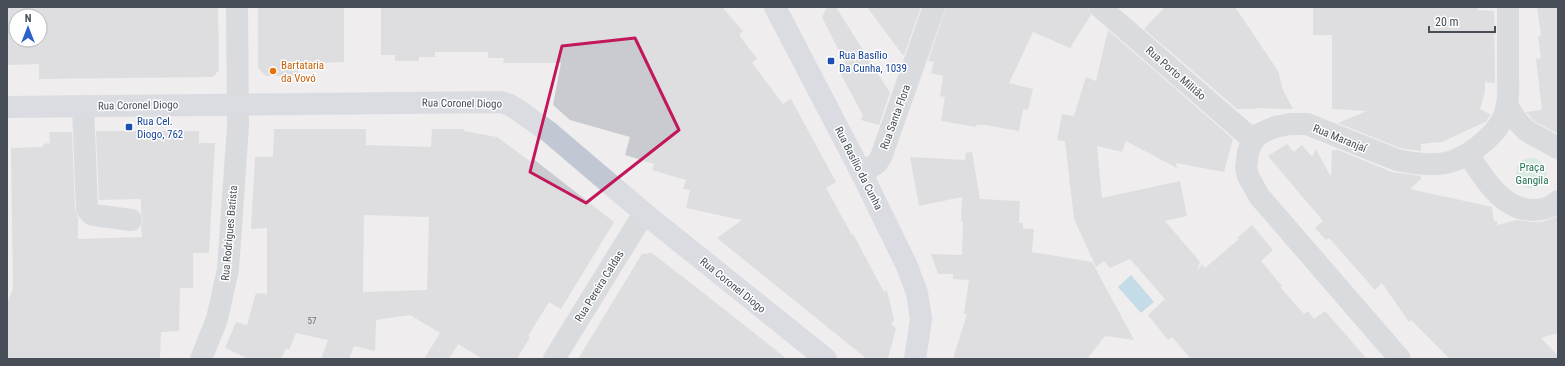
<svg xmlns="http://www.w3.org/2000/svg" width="1565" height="366" font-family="'Roboto Condensed',sans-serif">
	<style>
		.green { fill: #bfe9d3 }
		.water { fill: #91c8e1 }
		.building { fill: #cacbd1; fill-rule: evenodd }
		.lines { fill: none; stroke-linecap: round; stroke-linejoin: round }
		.street { stroke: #bfc6cd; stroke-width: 22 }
		.secondary { stroke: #c1c8d4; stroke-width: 22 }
		.marked { fill: none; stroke: #c2185b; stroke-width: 3; stroke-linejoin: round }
		.transit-dot { fill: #1a4fb4; stroke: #fff; stroke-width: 1.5 }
		.food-dot { fill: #e8710a; stroke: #fff; stroke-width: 1.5 }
		.labels { text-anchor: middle; stroke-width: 3; stroke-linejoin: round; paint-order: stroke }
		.number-label { font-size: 9px; fill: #686d76 }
		.transit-label { font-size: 11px; fill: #164399; stroke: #fff; text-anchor: start }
		.food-label { font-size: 11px; fill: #c56008; stroke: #fff; text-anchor: start }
		.street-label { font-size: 11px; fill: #474e58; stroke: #fff }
		.park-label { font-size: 11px; fill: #217050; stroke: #fff }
	</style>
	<rect width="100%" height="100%" fill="#efeded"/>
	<circle class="green" cx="1531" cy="173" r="15"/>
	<polygon class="water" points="1131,275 1154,302 1141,313 1118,287"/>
	<g class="building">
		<path d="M7,7H218L219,70L213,77L39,79V64L7,65ZM16,16H40V40H16Z"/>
		<polygon points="258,7 344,7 344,62 298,64 298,76 266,76 258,68"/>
		<polygon points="381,7 722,7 743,31 739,35 757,59 752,63 783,104 791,99 836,182 826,188 852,235 853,234 884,292 887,290 894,320 891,324 896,328 888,359 867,359 717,238 742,220 686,208 690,190 683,189 686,180 652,170 654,164 625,155 630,137 570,120 553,105 561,63 503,63 504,58 488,58 488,52 435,52 435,57 419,57 419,61 395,61 395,55 381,55"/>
		<polygon points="827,7 836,7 890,93 879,125 861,120 863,115 838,69 846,65 822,17"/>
		<polygon points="867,7 921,7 904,55 902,54"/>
		<polygon points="946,7 1088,7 1091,15 1070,48 1033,32 1009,83 1033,89 1028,110 1023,109 1019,131 985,125 977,125 976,127 941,121 945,97 940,96 943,76 931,73 934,62 928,61"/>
		<polygon points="1165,7 1235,7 1278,71 1283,90 1293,109 1255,108 1257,109 1237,109 1144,29"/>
		<polygon points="1313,7 1478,7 1478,10 1494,11 1495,83 1485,82 1485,91 1480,109 1491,115 1489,117 1487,121 1442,142 1421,144 1421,151 1400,148 1338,123 1367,111 1332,109 1332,35 1313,35"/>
		<polygon points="1537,7 1558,7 1558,134 1534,121 1526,112 1542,110 1536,59 1541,58 1538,37 1541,36"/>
		<polygon points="1108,30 1233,139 1224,172 1176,163 1177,168 1126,141 1122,152 1097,146 1102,198 1180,181 1187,216 1165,221 1200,262 1197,271 1202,264 1205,268 1239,239 1237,238 1252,225 1273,250 1261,261 1282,286 1280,287 1304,314 1308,311 1314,319 1325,311 1367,359 1191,359 1172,337 1168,340 1148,315 1165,299 1130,259 1110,268 1104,261 1096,267 1074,219 1065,141 1057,140 1062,114 1074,116 1086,77 1096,81"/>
		<path d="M274,129H366V145L431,147L432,129H464V131L497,137L531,162L532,158L614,222L561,309L549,302L528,336L530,337L517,359H483L458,344L449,359H424L440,333L410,315L376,320L375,351L354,346L349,359H321L328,340L296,333L289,350L286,348L281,359H249L225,348L236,322L247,325L256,293L267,294V228L251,229L255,157H273ZM364,215L429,217L427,290L363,292Z"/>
		<polygon points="96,131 199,131 199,143 215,143 209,253 193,253 193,288 180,288 179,331 161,332 160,359 7,359 7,304 13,288 11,148 43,147 43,144 50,143 49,132 72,132 75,209 78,218 78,239 142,237 141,227 143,221 141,213 141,199 99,200"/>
		<polygon points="1287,144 1294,152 1302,145 1312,157 1316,149 1331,177 1332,150 1336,151 1336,149 1392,172 1421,176 1421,179 1410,189 1492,207 1494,221 1497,221 1497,225 1517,220 1531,222 1542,222 1558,216 1558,333 1541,338 1558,356 1558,359 1450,359 1411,320 1409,322 1382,283 1375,290 1329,238 1326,240 1315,228 1323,221 1268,156"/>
		<polygon points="972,152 980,199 1020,201 1019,223 1023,223 1023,229 1034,229 1032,252 1092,262 1134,340 1105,336 1087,359 953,359 967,314 964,314 969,280 953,279 953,274 938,274 931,254 962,255 963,221 961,221 962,197 919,206 910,157 965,160 966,153"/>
		<polygon points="652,253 701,291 787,359 578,359 642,254"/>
	</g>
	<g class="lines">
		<g class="street">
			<polyline points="1100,7 1253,140"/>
			<polyline points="83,106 87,209 91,214 94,215 131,220"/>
			<polyline points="1507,106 1518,122 1527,131 1558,148"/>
			<path d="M1468,154C1483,177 1502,210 1533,210C1543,210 1550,208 1558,201"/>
			<polyline points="862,174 877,163 881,157 934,7"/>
			<polyline points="201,359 217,319 228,269 238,126 237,7"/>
			<polyline points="554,359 644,213"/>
			<path d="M1400,359L1259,196L1248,176L1246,168L1248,152L1253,140L1261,133L1275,127L1290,124H1307L1397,160C1436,168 1457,167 1487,139C1497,130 1505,119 1507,105C1509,96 1508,84 1508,75C1508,52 1508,30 1508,7"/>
		</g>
		<g class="secondary">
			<polyline points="775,7 862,174 907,266 917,293 921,319 915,359"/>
			<polyline points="7,107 501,102 510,105 518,110 549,132 644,213 826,359"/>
		</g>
	</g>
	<path d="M0 0H1565V366H0ZM635,38L679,130L586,203L530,172L562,46Z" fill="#efeded" fill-opacity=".55" fill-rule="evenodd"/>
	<path class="marked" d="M635,38L679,130L586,203L530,172L562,46Z"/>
	<g class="transit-dot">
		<rect x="827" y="57" width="8" height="8" rx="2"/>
		<rect x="125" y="123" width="8" height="8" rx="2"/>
	</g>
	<circle class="food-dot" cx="273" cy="71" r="4"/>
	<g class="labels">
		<g class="number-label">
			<text x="312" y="324">57</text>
		</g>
		<g class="transit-label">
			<text x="839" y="59">Rua Basílio<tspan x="839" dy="13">Da Cunha, 1039</tspan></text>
			<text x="137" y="125">Rua Cel.<tspan x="137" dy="13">Diogo, 762</tspan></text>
		</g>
		<g class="food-label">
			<text x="281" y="69">Bartataria<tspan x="281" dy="13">da Vovó</tspan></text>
		</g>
		<g class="street-label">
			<text transform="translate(1176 73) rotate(41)" y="4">Rua Porto Militão</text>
			<text transform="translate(462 103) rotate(1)" y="4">Rua Coronel Diogo</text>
			<text transform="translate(138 105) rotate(-1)" y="4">Rua Coronel Diogo</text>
			<text transform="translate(895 117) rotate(-70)" y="4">Rua Santa Flora</text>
			<text transform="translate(1340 138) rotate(22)" y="4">Rua Maranjaí</text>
			<text transform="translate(859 168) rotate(63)" y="4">Rua Basílio da Cunha</text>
			<text transform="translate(229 233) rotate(-85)" y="4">Rua Rodrigues Batista</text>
			<text transform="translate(733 285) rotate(39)" y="4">Rua Coronel Diogo</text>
			<text transform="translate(599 286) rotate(-58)" y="4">Rua Pereira Caldas</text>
		</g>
		<g class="park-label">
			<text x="1532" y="171">Praça<tspan x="1532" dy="13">Gangila</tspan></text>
		</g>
	</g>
	<rect width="1565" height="366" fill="none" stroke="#474e58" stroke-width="16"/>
	<g transform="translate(28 28)"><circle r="19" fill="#ffffff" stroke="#b5b8bc"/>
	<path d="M0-3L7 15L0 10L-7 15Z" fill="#2d61c9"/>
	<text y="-6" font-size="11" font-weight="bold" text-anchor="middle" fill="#474e58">N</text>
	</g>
	<path d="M1429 26v6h66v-6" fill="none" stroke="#474e58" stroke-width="2"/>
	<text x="1435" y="26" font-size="12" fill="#474e58" stroke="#ffffff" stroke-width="3" paint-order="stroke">20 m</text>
</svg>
